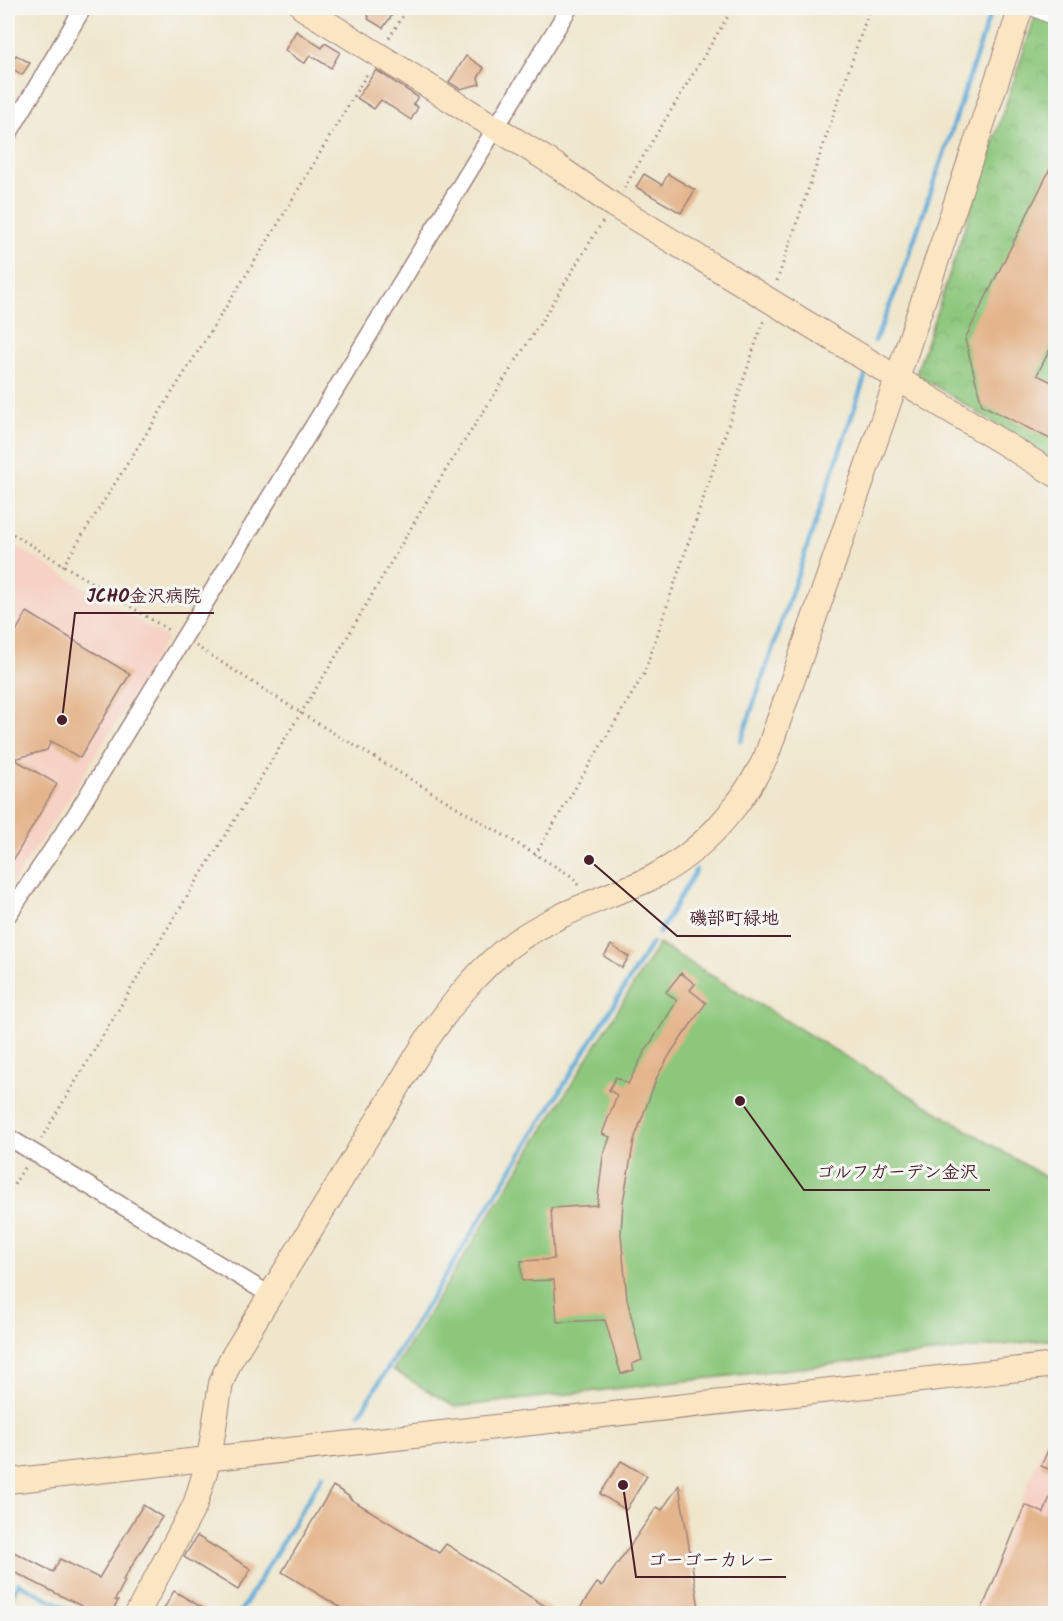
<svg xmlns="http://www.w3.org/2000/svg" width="1063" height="1621" font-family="Kalam,'Klee One',sans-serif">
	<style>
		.built { fill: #f6d1c5 }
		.grass { fill: #8cc77b; stroke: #6b7353; stroke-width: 1.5 }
		.park { fill: url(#park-crowns); stroke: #6b7353; stroke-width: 1.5 }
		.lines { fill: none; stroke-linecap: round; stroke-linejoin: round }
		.stream { stroke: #5faad7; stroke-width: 4.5 }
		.building { fill: #e4b58c }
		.lane-casing { stroke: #9c827c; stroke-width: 10 }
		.street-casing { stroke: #9c827c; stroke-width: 19 }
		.secondary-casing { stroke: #9c827c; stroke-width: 26 }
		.path { stroke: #9c827c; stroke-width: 3; stroke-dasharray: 1.5 4.5; stroke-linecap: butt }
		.lane { stroke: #fff; stroke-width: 8 }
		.street { stroke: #fff; stroke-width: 16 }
		.secondary { stroke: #fbe6c4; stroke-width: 24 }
		.leader { fill: none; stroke: #4a1f2b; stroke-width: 2 }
		.callout-dot { fill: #4a1f2b; stroke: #f6f6f2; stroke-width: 2 }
		.callout-label { font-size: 18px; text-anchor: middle; font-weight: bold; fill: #4a1f2b; stroke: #f6f6f2; stroke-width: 6; stroke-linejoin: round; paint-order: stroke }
	</style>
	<defs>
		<pattern id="park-crowns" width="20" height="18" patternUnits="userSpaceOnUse" patternTransform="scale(1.5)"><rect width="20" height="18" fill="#8cc77b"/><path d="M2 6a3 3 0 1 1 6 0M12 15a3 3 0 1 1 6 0" fill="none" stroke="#7aaa6a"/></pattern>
	</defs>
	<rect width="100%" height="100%" fill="#f6f6f2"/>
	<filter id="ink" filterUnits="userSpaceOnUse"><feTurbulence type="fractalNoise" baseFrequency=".0167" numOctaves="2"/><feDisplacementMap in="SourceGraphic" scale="12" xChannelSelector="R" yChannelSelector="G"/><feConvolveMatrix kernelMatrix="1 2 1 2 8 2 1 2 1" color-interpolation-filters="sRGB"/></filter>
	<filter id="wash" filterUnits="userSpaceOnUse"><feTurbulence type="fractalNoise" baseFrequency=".008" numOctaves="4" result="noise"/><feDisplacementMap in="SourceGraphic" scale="24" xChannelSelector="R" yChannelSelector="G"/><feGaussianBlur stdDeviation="1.35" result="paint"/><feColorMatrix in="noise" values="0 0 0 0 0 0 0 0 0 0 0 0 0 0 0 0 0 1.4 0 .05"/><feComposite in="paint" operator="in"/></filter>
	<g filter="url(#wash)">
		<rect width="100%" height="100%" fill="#efe6cc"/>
		<g class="built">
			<polygon points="8,541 167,638 67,802 8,889"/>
			<polygon points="1055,1416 1055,1613 977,1613"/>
		</g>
		<polygon class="grass" points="659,944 1055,1183 1055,1339 455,1407 393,1370"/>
		<polygon class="park" points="1038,8 1055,8 1055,461 916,374"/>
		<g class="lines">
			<g class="stream">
				<polyline points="875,341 899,283 948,142 992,8"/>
				<polyline points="741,741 867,371"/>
				<polyline points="659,933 696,870"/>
				<polyline points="360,1413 652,943"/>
				<polyline points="8,1604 18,1583 78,1614"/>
				<polyline points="239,1614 323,1475"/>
			</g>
		</g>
		<g id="blocks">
			<g class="building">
				<polygon points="372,8 397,8 383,28 368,19 369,17 368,16"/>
				<polygon points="296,31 322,48 325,43 340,52 331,68 310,55 305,63 302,62 285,50"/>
				<polygon points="16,55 30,63 22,75 9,66"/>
				<polygon points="466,56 484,68 478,78 480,84 460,89 449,82"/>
				<polygon points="376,70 418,97 413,104 418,107 411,120 381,100 374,109 357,98"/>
				<polygon points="1056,157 1056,337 1037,375 1056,384 1056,442 982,405 965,339"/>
				<polygon points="644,174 662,185 668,174 695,190 681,213 636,187"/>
				<polygon points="27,612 130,674 80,758 51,741 47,750 14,759 57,784 8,869 8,630 15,633"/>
				<polygon points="611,945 629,957 622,968 604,956"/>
				<polygon points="681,973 695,984 690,990 706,1003 672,1051 657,1077 634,1140 623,1202 621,1234 627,1299 642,1360 632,1364 634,1370 621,1374 605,1320 557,1322 554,1280 522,1281 521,1261 554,1259 551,1208 597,1205 603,1156 610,1137 602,1134 617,1095 609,1090 616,1077 628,1084 644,1053 677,1001 666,992"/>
				<polygon points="1056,1432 1056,1472 1041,1466"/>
				<polygon points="621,1461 647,1476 626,1510 600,1494"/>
				<polygon points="679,1485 700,1614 576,1614 597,1583 602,1586 657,1507 662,1510"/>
				<polygon points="333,1486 350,1497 349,1498 439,1553 446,1544 558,1614 351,1614 282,1572"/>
				<polygon points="1054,1486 1056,1614 980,1614 1025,1505 1044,1513"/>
				<polygon points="143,1505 162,1517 123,1580 125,1581 115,1600 118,1601 111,1614 97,1614 8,1569 8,1549 53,1572 60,1559 99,1578"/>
				<polygon points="197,1536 251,1569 238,1590 184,1557"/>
				<polygon points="174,1591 213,1614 161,1614"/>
			</g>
		</g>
	</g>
	<g filter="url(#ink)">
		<use href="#blocks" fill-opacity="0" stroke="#9c827c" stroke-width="1.5"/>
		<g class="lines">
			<defs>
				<polyline id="lane" points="1025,8 1056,22"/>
				<g id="street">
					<polyline points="8,135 83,8"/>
					<polyline points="8,915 76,814 569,8"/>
					<polyline points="8,1137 270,1295"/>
				</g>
				<g id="secondary">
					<polyline points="303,8 557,166 613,205 1056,475"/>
					<polyline points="8,1481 1056,1365"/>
					<path d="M137,1614L195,1505L209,1459L221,1383L230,1361L426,1041C452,1004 480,966 518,940C549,919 583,906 617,892C630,887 643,883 655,876C704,850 741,806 766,757L897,379L1021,8"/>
				</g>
			</defs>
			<use href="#lane" class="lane-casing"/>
			<use href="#street" class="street-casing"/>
			<use href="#secondary" class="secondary-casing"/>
			<g class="path">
				<polyline points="389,38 408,8"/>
				<polyline points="624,188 733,8"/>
				<polyline points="777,281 870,8"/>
				<polyline points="8,531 170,631"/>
				<polyline points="63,566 275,229 368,72"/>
				<polyline points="196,646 312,720 573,877 580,888"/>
				<polyline points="535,855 644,674 764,319"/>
				<polyline points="41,1139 156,947 335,658 435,487 541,322 603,221"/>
				<polyline points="8,1195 25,1166"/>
			</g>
			<use href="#lane" class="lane"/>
			<use href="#street" class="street"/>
			<use href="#secondary" class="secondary"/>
		</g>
	</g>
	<path class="leader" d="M62 720L75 613H214M589 860L677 936H791M740 1101L804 1190H990M623 1485L636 1577H786"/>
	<g class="callout-dot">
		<circle cx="62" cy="720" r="6"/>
		<circle cx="589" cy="860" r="6"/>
		<circle cx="740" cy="1101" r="6"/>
		<circle cx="623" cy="1485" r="6"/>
	</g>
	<g class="callout-label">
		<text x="144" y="602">JCHO金沢病院</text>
		<text x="734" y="924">磯部町緑地</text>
		<text x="897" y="1178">ゴルフガーデン金沢</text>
		<text x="711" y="1566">ゴーゴーカレー</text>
	</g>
	<rect width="1063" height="1621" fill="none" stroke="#f6f6f2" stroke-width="30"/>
</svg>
